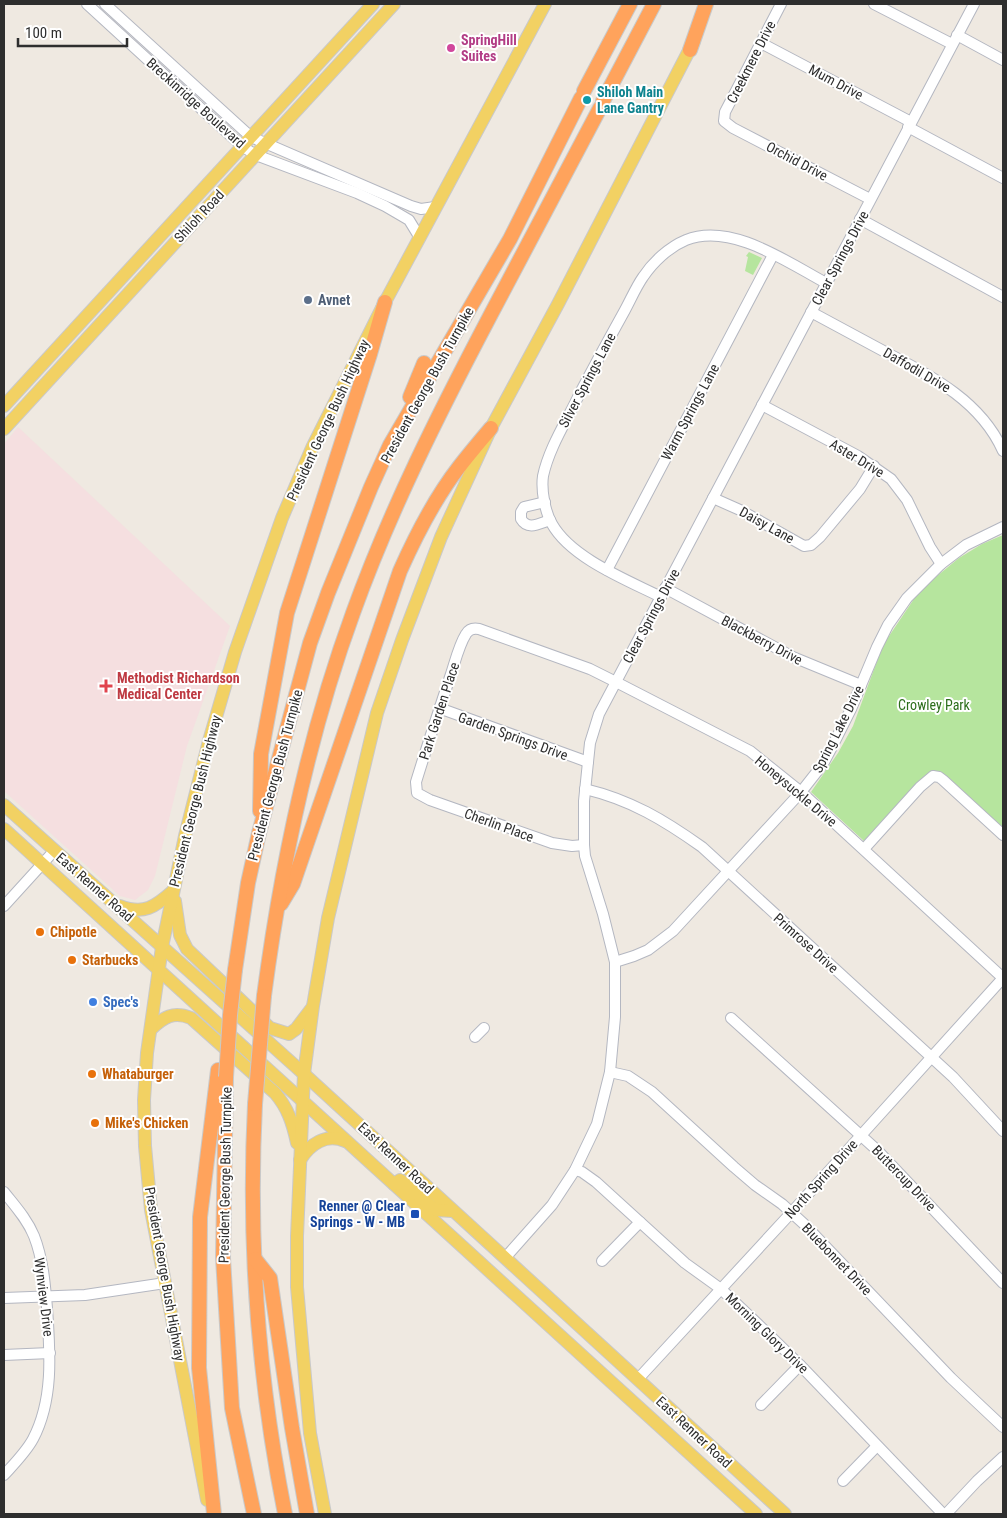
<svg xmlns="http://www.w3.org/2000/svg" width="1007" height="1518" font-family="'Roboto Condensed',sans-serif">
	<style>
		.medical { fill: #f5dfe0 }
		.green { fill: #b6e59e }
		.lines { fill: none; stroke-linecap: round; stroke-linejoin: round }
		.minor-casing { stroke: #b4b7c1; stroke-width: 12 }
		.major-casing { stroke: #c9c9c9; stroke-width: 14 }
		.highway-casing { stroke: #c9c9c9; stroke-width: 16 }
		.minor { stroke: #fff; stroke-width: 10 }
		.major { stroke: #f2d163; stroke-width: 12 }
		.highway { stroke: #ffa35c; stroke-width: 14 }
		.highway-bridge-casing { stroke: #c9c9c9; stroke-width: 16; stroke-linecap: butt }
		.highway-bridge { stroke: #ffa35c; stroke-width: 14 }
		.hotel-dot { fill: #d1479c; stroke: #fff; stroke-width: 2 }
		.culture-dot { fill: #0f9aa8; stroke: #fff; stroke-width: 2 }
		.service-dot { fill: #5c6f8a; stroke: #fff; stroke-width: 2 }
		.health-dot { fill: #e0444e; stroke: #fff; stroke-width: 2 }
		.food-dot { fill: #e8710a; stroke: #fff; stroke-width: 2 }
		.shop-dot { fill: #3f7fe0; stroke: #fff; stroke-width: 2 }
		.transit-dot { fill: #1a4fb4; stroke: #fff; stroke-width: 2 }
		.labels { text-anchor: middle; stroke-width: 4; stroke-linejoin: round; paint-order: stroke }
		.hotel-label { font-size: 14px; font-weight: bold; fill: #b23c85; stroke: #fff; text-anchor: start }
		.street-label { font-size: 14px; fill: #2e2e2e; stroke: #fff }
		.culture-label { font-size: 14px; font-weight: bold; fill: #0d838f; stroke: #fff; text-anchor: start }
		.service-label { font-size: 14px; font-weight: bold; fill: #4e5e75; stroke: #fff; text-anchor: start }
		.health-label { font-size: 14px; font-weight: bold; fill: #be3a42; stroke: #fff; text-anchor: start }
		.park-label { font-size: 14px; fill: #2c6e1b; stroke: #fff }
		.food-label { font-size: 14px; font-weight: bold; fill: #c56008; stroke: #fff; text-anchor: start }
		.shop-label { font-size: 14px; font-weight: bold; fill: #366cbe; stroke: #fff; text-anchor: start }
		.transit-label { font-size: 14px; font-weight: bold; fill: #164399; stroke: #fff; text-anchor: end }
	</style>
	<rect width="100%" height="100%" fill="#efe9e1"/>
	<polygon class="medical" points="18,427 230,626 187,746 155,876 148,890 135,900 120,896 4,791 4,444"/>
	<g class="green">
		<polygon points="749,252 762,258 753,275 745,271 748,257 746,256"/>
		<polygon points="1003,535 1003,828 943,774 925,778 864,841 811,792 838,753 853,726 883,645 920,590 959,558 982,544"/>
	</g>
	<g class="lines">
		<defs>
			<g id="minor">
				<polyline points="87,4 243,147 256,155 357,193 385,206 409,220 420,238"/>
				<polyline points="105,4 251,137 411,206 421,209 435,207"/>
				<polyline points="781,4 725,112 724,121 733,128 870,199"/>
				<polyline points="874,4 952,44"/>
				<polyline points="957,35 1003,60"/>
				<polyline points="761,43 911,122"/>
				<polyline points="908,127 1003,178"/>
				<polyline points="860,219 1003,297"/>
				<path d="M811,312C837,326 863,340 889,354C935,378 981,402 1003,451"/>
				<polyline points="762,405 858,456 891,479 907,500 930,547 941,564"/>
				<polyline points="713,498 740,510 804,546 811,545 820,537 860,489 874,466"/>
				<path d="M545,502L524,507L521,512V519C528,531 540,523 550,520"/>
				<polyline points="607,570 773,255"/>
				<polyline points="665,588 793,657 861,685"/>
				<path d="M661,597C627,580 571,558 552,524C545,512 541,490 543,476C549,448 566,422 578,397C593,368 609,339 625,310C631,299 636,287 643,277C653,262 669,247 686,240C731,222 787,262 826,283"/>
				<polyline points="439,708 588,762"/>
				<path d="M585,789C631,800 664,820 702,847L953,1077L1003,1131"/>
				<path d="M584,845L572,846L552,843L430,800L417,793L416,782C427,746 439,710 451,674C455,662 459,645 466,634C469,629 474,628 479,629L590,669L616,682L750,751L801,792L1003,978"/>
				<polyline points="864,849 920,787 933,776 939,777 943,780 1003,835"/>
				<polyline points="4,906 54,851"/>
				<polyline points="615,962 634,956 648,950 673,931 801,792 823,764 831,749 851,709 877,647 888,625 907,598 941,564 966,545 1003,527"/>
				<polyline points="731,1018 878,1151 1003,1283"/>
				<polyline points="475,1037 484,1028"/>
				<polyline points="610,1072 628,1076 652,1092 734,1167 755,1185 782,1204 804,1224 951,1378 1003,1427"/>
				<polyline points="575,1170 582,1172 596,1182 685,1263 721,1289 761,1327 800,1365 943,1514"/>
				<path d="M4,1192C15,1206 27,1219 34,1236C43,1259 45,1284 47,1308C50,1352 54,1399 33,1439C26,1452 14,1464 4,1475"/>
				<polyline points="505,1258 552,1205 575,1170 597,1124 610,1072 615,1017 615,962 603,914 585,856 584,845 584,801 588,762 590,743 599,714 974,4"/>
				<polyline points="602,1261 640,1222"/>
				<polyline points="4,1298 85,1295 165,1283"/>
				<polyline points="4,1355 50,1353"/>
				<polyline points="638,1379 791,1213 1003,978"/>
				<polyline points="761,1405 800,1365"/>
				<polyline points="843,1481 877,1446"/>
				<polyline points="946,1514 977,1481 1003,1457"/>
			</g>
			<g id="major">
				<polyline points="4,406 373,4"/>
				<polyline points="4,429 394,4"/>
				<polyline points="4,805 304,1074 785,1514"/>
				<polyline points="4,829 756,1514"/>
				<polyline points="175,901 180,935 187,949 270,1028 289,1034 296,1029 312,1008"/>
				<path d="M120,906C144,915 155,907 173,891"/>
				<path d="M151,1029C164,1017 173,1011 191,1018L275,1093C288,1108 293,1124 297,1143"/>
				<path d="M300,1160C310,1144 326,1133 345,1141"/>
				<polyline points="394,1184 400,1180 403,1182 436,1210 452,1211"/>
				<polyline points="207,1500 151,1210 145,1146 144,1100 147,1053 162,947 185,836 209,741 235,652 282,518 312,448 385,302 545,4"/>
				<polyline points="325,1514 310,1433 297,1287 297,1236 304,1074 313,1006 328,918 377,713 402,640 441,537 491,428 558,304 694,41"/>
			</g>
			<g id="highway">
				<polyline points="690,50 706,4"/>
				<polyline points="584,91 630,4"/>
				<polyline points="603,101 654,4"/>
				<polyline points="410,397 424,363"/>
				<polyline points="260,811 261,754 287,613 370,354 385,302"/>
				<path d="M281,904L293,884L400,571C416,535 435,498 459,467C469,454 480,441 491,428"/>
				<polyline points="235,970 248,883 259,833 310,643 328,593 371,487 390,445 510,239 581,98"/>
				<path d="M264,996C281,867 308,736 353,613C390,510 439,413 490,316C527,247 563,177 600,108"/>
				<polyline points="226,1077 223,1258 232,1408 254,1514"/>
				<path d="M255,1104C248,1241 258,1379 285,1514"/>
				<polyline points="255,1259 270,1278 292,1428 307,1514"/>
				<polyline points="214,1514 199,1368 200,1217 218,1070"/>
			</g>
		</defs>
		<use href="#minor" class="minor-casing"/>
		<use href="#major" class="major-casing"/>
		<use href="#highway" class="highway-casing"/>
		<use href="#minor" class="minor"/>
		<use href="#major" class="major"/>
		<use href="#highway" class="highway"/>
		<defs>
			<g id="highway-bridge">
				<polyline points="226,1077 230,1015 235,970"/>
				<polyline points="255,1104 264,996"/>
			</g>
		</defs>
		<use href="#highway-bridge" class="highway-bridge-casing"/>
		<use href="#highway-bridge" class="highway-bridge"/>
	</g>
	<circle class="hotel-dot" cx="451" cy="48" r="5"/>
	<circle class="culture-dot" cx="587" cy="100" r="5"/>
	<circle class="service-dot" cx="308" cy="300" r="5"/>
	<path class="health-dot" d="M103.5 678.5h5v5h5v5h-5v5h-5v-5h-5v-5h5z"/>
	<g class="food-dot">
		<circle cx="40" cy="932" r="5"/>
		<circle cx="72" cy="960" r="5"/>
		<circle cx="92" cy="1074" r="5"/>
		<circle cx="95" cy="1123" r="5"/>
	</g>
	<circle class="shop-dot" cx="93" cy="1002" r="5"/>
	<rect class="transit-dot" x="410" y="1209" width="10" height="10" rx="2.5"/>
	<g class="labels">
		<g class="hotel-label">
			<text x="461" y="45">SpringHill<tspan x="461" dy="16">Suites</tspan></text>
		</g>
		<g class="street-label">
			<text transform="translate(751 62) rotate(-63)" y="5">Creekmere Drive</text>
			<text transform="translate(836 82) rotate(28)" y="5">Mum Drive</text>
			<text transform="translate(196 103) rotate(42)" y="5">Breckinridge Boulevard</text>
			<text transform="translate(797 161) rotate(28)" y="5">Orchid Drive</text>
			<text transform="translate(199 216) rotate(-47)" y="5">Shiloh Road</text>
			<text transform="translate(840 258) rotate(-62)" y="5">Clear Springs Drive</text>
			<text transform="translate(917 370) rotate(30)" y="5">Daffodil Drive</text>
			<text transform="translate(587 380) rotate(-62)" y="5">Silver Springs Lane</text>
			<text transform="translate(427 385) rotate(-61)" y="5">President George Bush Turnpike</text>
			<text transform="translate(690 412) rotate(-62)" y="5">Warm Springs Lane</text>
			<text transform="translate(328 420) rotate(-65)" y="5">President George Bush Highway</text>
			<text transform="translate(857 458) rotate(31)" y="5">Aster Drive</text>
			<text transform="translate(767 525) rotate(29)" y="5">Daisy Lane</text>
			<text transform="translate(651 616) rotate(-62)" y="5">Clear Springs Drive</text>
			<text transform="translate(762 640) rotate(28)" y="5">Blackberry Drive</text>
			<text transform="translate(439 711) rotate(-72)" y="5">Park Garden Place</text>
			<text transform="translate(838 729) rotate(-63)" y="5">Spring Lake Drive</text>
			<text transform="translate(513 736) rotate(20)" y="5">Garden Springs Drive</text>
			<text transform="translate(275 775) rotate(-75)" y="5">President George Bush Turnpike</text>
			<text transform="translate(796 791) rotate(40)" y="5">Honeysuckle Drive</text>
			<text transform="translate(195 801) rotate(-76)" y="5">President George Bush Highway</text>
			<text transform="translate(499 825) rotate(20)" y="5">Cherlin Place</text>
			<text transform="translate(95 887) rotate(41)" y="5">East Renner Road</text>
			<text transform="translate(806 943) rotate(42)" y="5">Primrose Drive</text>
			<text transform="translate(396 1158) rotate(43)" y="5">East Renner Road</text>
			<text transform="translate(225 1175) rotate(-89)" y="5">President George Bush Turnpike</text>
			<text transform="translate(904 1178) rotate(46)" y="5">Buttercup Drive</text>
			<text transform="translate(821 1179) rotate(-48)" y="5">North Spring Drive</text>
			<text transform="translate(837 1259) rotate(46)" y="5">Bluebonnet Drive</text>
			<text transform="translate(165 1274) rotate(80)" y="5">President George Bush Highway</text>
			<text transform="translate(44 1297) rotate(83)" y="5">Wynview Drive</text>
			<text transform="translate(767 1333) rotate(44)" y="5">Morning Glory Drive</text>
			<text transform="translate(694 1432) rotate(43)" y="5">East Renner Road</text>
		</g>
		<g class="culture-label">
			<text x="597" y="97">Shiloh Main<tspan x="597" dy="16">Lane Gantry</tspan></text>
		</g>
		<g class="service-label">
			<text x="318" y="305">Avnet</text>
		</g>
		<g class="health-label">
			<text x="117" y="683">Methodist Richardson<tspan x="117" dy="16">Medical Center</tspan></text>
		</g>
		<g class="park-label">
			<text x="934" y="710">Crowley Park</text>
		</g>
		<g class="food-label">
			<text x="50" y="937">Chipotle</text>
			<text x="82" y="965">Starbucks</text>
			<text x="102" y="1079">Whataburger</text>
			<text x="105" y="1128">Mike's Chicken</text>
		</g>
		<g class="shop-label">
			<text x="103" y="1007">Spec's</text>
		</g>
		<g class="transit-label">
			<text x="405" y="1211">Renner @ Clear<tspan x="405" dy="16">Springs - W - MB</tspan></text>
		</g>
	</g>
	<rect width="1007" height="1518" fill="none" stroke="#2e2e2e" stroke-width="10"/>
	<path d="M18 38v8h109v-8" fill="none" stroke="#2e2e2e" stroke-width="2.5"/>
	<text x="25" y="38" font-size="15" fill="#2e2e2e" stroke="#ffffff" stroke-width="4" paint-order="stroke">100 m</text>
</svg>
